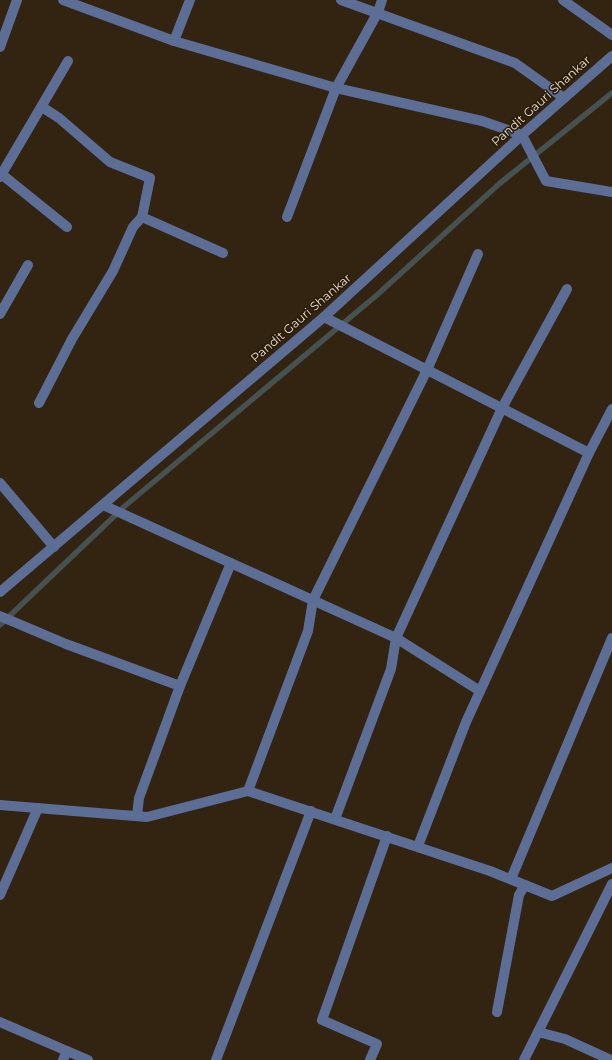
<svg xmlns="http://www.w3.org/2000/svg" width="612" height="1060" font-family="Montserrat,sans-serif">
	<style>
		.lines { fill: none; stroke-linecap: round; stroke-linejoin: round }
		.stream { stroke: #465252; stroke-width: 5.5 }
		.minor { stroke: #5c6e95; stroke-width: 10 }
		.labels { text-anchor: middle; stroke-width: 3; stroke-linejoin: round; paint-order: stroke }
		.street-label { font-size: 12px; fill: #ebe2d6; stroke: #281a07 }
	</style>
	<rect width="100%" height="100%" fill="#322411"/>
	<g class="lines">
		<polyline class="stream" points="0,625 126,505 377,295 499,184 612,93"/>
		<g class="minor">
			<polyline points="63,0 174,41 336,88 482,121 522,135 546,181 612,192"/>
			<polyline points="341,0 515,63 564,98"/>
			<polyline points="563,0 612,35"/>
			<polyline points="174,41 190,0"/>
			<polyline points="0,47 17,0"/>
			<polyline points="0,173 67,227"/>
			<polyline points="0,177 68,61"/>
			<polyline points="142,217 223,253"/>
			<polyline points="287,217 336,88 378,12 382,0"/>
			<polyline points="0,314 28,265"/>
			<polyline points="324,317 589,453 466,722 418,846"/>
			<polyline points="39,403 72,339 113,271 133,227 142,217 150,178 110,162 59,118 42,107"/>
			<polyline points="589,453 612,409"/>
			<polyline points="0,483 54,547"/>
			<polyline points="103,505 396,638 502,408 567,289"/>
			<polyline points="0,592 324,317 522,135 612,56"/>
			<polyline points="0,616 66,644 180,686"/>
			<polyline points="248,791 308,631 313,600 427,370 478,254"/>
			<polyline points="0,805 147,817 248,791 490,871 552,896 612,868"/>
			<polyline points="137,816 139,798 180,686 231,563"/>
			<polyline points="335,819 391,669 396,638 480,691"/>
			<polyline points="511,879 612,638"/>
			<polyline points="0,895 38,808"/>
			<polyline points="497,1012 519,895 525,885"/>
			<polyline points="0,1022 67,1051"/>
			<polyline points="538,1032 565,1039 611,1060"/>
			<polyline points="63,1060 67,1051 88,1060"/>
			<polyline points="216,1060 311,811"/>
			<polyline points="370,1060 377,1044 322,1020 387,836"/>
			<polyline points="524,1060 612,884"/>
		</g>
	</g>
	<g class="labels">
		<g class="street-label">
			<text transform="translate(541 101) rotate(-42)" y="4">Pandit Gauri Shankar</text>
			<text transform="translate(301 318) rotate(-41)" y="4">Pandit Gauri Shankar</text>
		</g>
	</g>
</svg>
